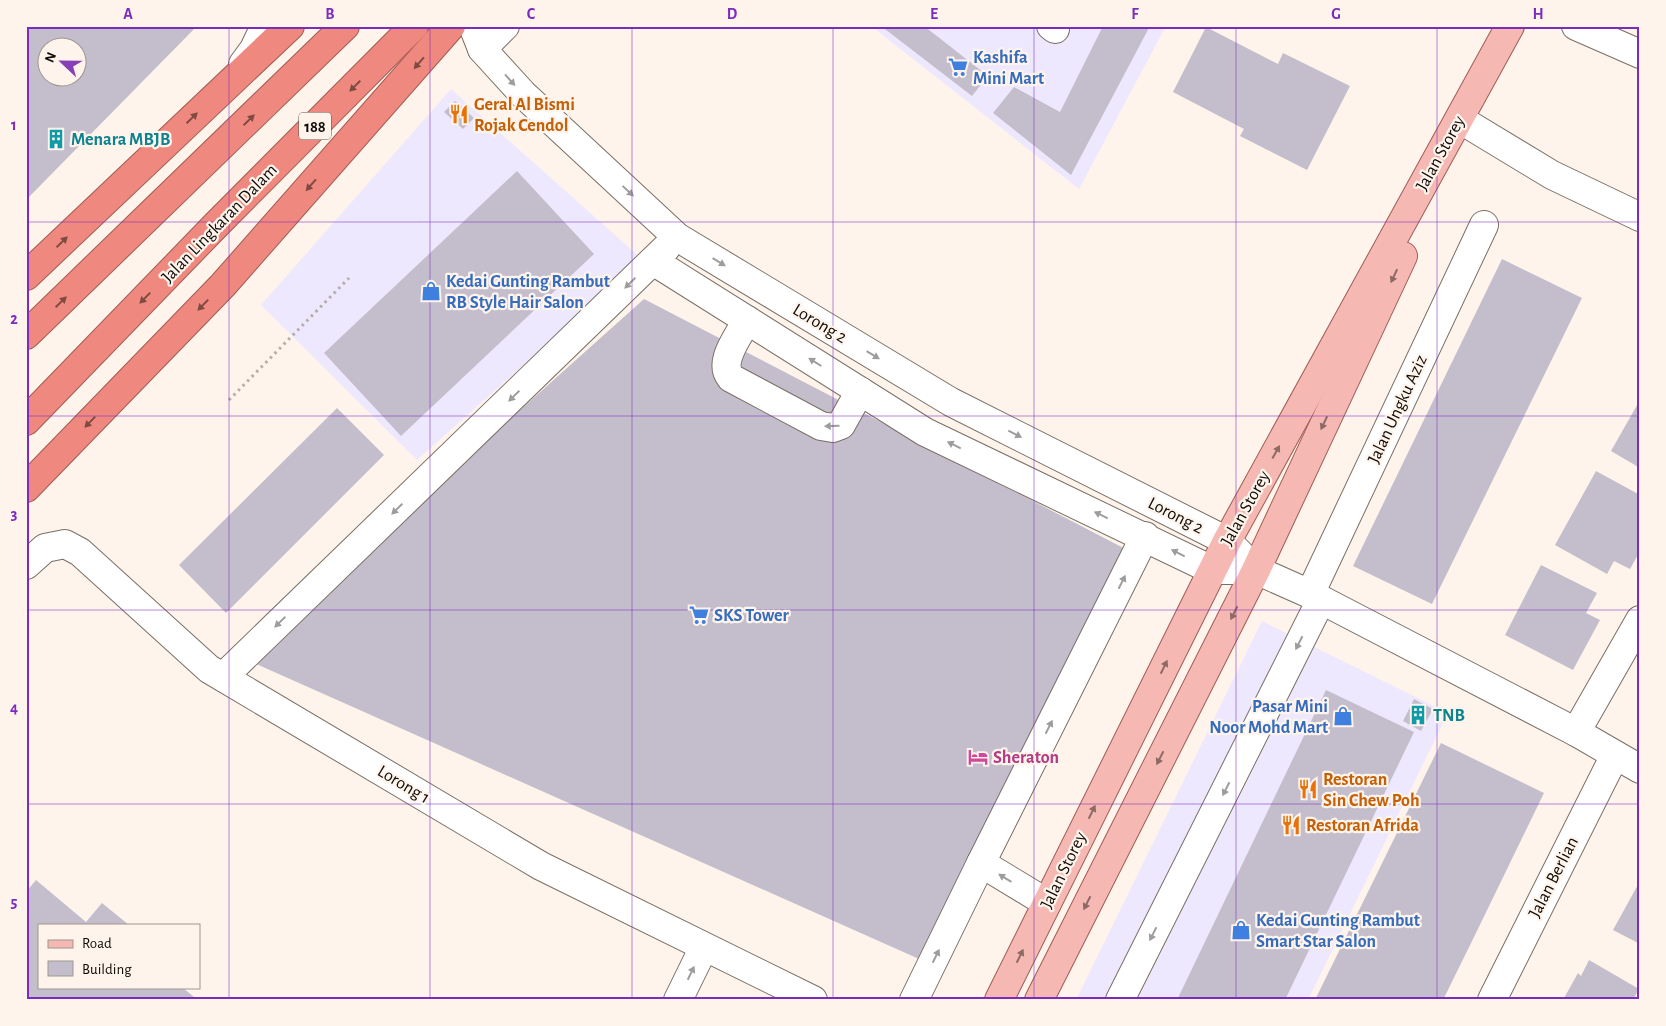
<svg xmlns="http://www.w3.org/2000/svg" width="1666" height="1026" font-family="'Alegreya Sans',sans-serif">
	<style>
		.commercial { fill: #eee8fe }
		.building { fill: #c4becc; fill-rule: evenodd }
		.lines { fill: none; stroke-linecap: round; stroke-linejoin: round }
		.minor-casing { stroke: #7b6f65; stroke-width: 30 }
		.major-casing { stroke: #a15c54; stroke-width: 30 }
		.highway-casing { stroke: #a15c54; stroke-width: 30 }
		.path { stroke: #b5ada6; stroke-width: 3; stroke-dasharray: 2.5 4; stroke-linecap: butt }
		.minor { stroke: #fff; stroke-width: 28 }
		.major { stroke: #f5b8b2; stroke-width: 28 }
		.highway { stroke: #ef887e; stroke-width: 28 }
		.oneway { fill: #7f4a42 }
		.oneway2 { fill: #9f9d9c }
		.oneway3 { fill: #8e6a65 }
		.grid { fill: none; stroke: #7b2cbf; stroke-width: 1; stroke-opacity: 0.55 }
		.labels { text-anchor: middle; stroke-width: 4.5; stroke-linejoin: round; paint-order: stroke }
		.shield { fill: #fef4eb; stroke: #57514b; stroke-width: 1 }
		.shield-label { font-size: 16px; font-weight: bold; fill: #0f0b07 }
		.shop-label { font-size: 18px; font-weight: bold; fill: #366cbe; stroke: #fef4eb; text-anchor: start }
		.food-label { font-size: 18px; font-weight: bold; fill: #c56008; stroke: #fef4eb; text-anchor: start }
		.culture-label { font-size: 18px; font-weight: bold; fill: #0d838f; stroke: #fef4eb; text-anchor: start }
		.street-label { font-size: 18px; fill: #0f0b07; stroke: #fef4eb }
		.hotel-label { font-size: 18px; font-weight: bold; fill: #b23c85; stroke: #fef4eb; text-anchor: start }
		.neatline { fill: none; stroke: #7b2cbf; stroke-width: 2 }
		.grid-label { font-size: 16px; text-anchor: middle; font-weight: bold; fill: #7b2cbf }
	</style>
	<rect width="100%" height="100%" fill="#fef4eb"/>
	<g class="commercial">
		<polygon points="871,26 1166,26 1079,189"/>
		<polygon points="451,89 642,259 417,460 261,305"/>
		<polygon points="1262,621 1448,713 1308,1000 1076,1000"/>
	</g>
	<g class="building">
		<path d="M26,26H197L26,200ZM48,48H78V78H48Z"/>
		<polygon points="881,26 924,26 988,76 972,96"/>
		<polygon points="1103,26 1150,26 1071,175 993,113 1014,87 1060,112"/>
		<polygon points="1206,27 1278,64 1283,53 1350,86 1307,170 1240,136 1244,129 1173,92"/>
		<polygon points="455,101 474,118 463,129 444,112"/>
		<polygon points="517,171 594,254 401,436 324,353"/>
		<polygon points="1502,259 1582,298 1432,604 1353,566"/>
		<polygon points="644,299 1137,555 937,967 243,658"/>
		<polygon points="1640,400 1640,468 1611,451"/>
		<polygon points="337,408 384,455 226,613 179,565"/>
		<polygon points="1596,471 1640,495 1640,551 1630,569 1614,561 1607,574 1555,545"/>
		<polygon points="1541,565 1597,593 1586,613 1600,620 1573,670 1505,635"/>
		<polygon points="1326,690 1414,732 1285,1000 1177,1000"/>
		<polygon points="1414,699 1433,709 1421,731 1403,721"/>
		<polygon points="1441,743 1544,793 1475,935 1443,1000 1315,1000"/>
		<polygon points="36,880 86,922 102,903 129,925 39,925 39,987 182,987 194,997 191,1000 26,1000 26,892"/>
		<polygon points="1640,881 1640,944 1613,930"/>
		<polygon points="1589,960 1639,989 1633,1000 1563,1000 1578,973 1581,976"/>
	</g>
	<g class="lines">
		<defs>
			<g id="minor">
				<polyline points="473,26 482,49 523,94 677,237 951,402 1227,541 1256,570 1310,594 1576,732 1640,769"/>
				<polyline points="1051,26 1055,29"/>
				<polyline points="1576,26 1640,54"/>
				<polyline points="482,49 505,26"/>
				<polyline points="243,64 254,49 265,26"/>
				<polyline points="1466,123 1552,175 1640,217"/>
				<polyline points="653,261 925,432 1212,570 1256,570"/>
				<path d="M747,320C739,336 717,362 731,378L821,426L833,428L841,425L860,391"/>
				<polyline points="26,565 45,548 65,544 80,552 209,669 541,866 813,1000"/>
				<polyline points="1310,594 1484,225"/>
				<polyline points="223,677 666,248"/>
				<polyline points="1576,732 1640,620"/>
				<polyline points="1047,903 981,863 1145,536"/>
				<polyline points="678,1000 704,947"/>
				<polyline points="914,1000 981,863"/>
				<polyline points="1120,1000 1321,600"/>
				<polyline points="1492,1000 1615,755"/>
			</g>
			<g id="major">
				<polyline points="999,1000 1227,541 1510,26"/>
				<polyline points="1039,1000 1256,570 1403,256"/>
			</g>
			<g id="highway">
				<polyline points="26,276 290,26"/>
				<polyline points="26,335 345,26"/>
				<polyline points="26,421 216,225 414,26"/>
				<polyline points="26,488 223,285 451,26"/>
			</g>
		</defs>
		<use href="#minor" class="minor-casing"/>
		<use href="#major" class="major-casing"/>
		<use href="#highway" class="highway-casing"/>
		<polyline class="path" points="229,400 349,278"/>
		<use href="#minor" class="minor"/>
		<use href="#major" class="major"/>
		<use href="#highway" class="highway"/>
	</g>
	<defs><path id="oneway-solid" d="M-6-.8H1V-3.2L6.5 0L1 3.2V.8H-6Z" transform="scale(1.25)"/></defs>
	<g class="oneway">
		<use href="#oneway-solid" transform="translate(419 63) rotate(131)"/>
		<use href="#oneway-solid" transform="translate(355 86) rotate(135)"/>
		<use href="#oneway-solid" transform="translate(192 118) rotate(-44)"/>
		<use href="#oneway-solid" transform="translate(249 120) rotate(-44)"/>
		<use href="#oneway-solid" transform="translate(311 185) rotate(131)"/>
		<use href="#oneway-solid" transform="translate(62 242) rotate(-44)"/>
		<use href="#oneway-solid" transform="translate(145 298) rotate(134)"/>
		<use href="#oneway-solid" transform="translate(61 302) rotate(-44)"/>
		<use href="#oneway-solid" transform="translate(203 305) rotate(134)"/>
		<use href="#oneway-solid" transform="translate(90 422) rotate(134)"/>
	</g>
	<g class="oneway2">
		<use href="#oneway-solid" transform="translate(510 80) rotate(48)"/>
		<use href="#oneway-solid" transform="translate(628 191) rotate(43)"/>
		<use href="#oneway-solid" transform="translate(719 262) rotate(31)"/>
		<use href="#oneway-solid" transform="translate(630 283) rotate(136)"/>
		<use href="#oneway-solid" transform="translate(873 355) rotate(31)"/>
		<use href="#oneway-solid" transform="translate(815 362) rotate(-148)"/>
		<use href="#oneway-solid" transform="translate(514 396) rotate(136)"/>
		<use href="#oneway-solid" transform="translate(832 426) rotate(178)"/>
		<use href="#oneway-solid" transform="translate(1015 434) rotate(27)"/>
		<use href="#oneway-solid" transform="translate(954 445) rotate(-154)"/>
		<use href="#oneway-solid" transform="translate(397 509) rotate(136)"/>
		<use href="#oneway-solid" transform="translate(1101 515) rotate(-154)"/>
		<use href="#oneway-solid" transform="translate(1178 553) rotate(-153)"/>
		<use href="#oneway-solid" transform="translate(1122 582) rotate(-63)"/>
		<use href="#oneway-solid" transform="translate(280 622) rotate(136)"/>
		<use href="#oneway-solid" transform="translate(1299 643) rotate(117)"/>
		<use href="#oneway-solid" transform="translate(1049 727) rotate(-63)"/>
		<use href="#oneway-solid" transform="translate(1226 789) rotate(117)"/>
		<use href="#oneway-solid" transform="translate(1005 878) rotate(-149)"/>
		<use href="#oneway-solid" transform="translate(1153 934) rotate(117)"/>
		<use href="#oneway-solid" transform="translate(936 956) rotate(-64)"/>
		<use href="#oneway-solid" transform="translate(691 973) rotate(-64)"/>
	</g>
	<g class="oneway3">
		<use href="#oneway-solid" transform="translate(1394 276) rotate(115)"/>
		<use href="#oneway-solid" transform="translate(1324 423) rotate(115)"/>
		<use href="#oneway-solid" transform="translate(1276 452) rotate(-61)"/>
		<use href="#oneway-solid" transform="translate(1234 613) rotate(117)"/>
		<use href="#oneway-solid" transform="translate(1164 667) rotate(-64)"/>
		<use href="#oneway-solid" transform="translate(1160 758) rotate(117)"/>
		<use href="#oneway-solid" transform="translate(1092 812) rotate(-64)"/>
		<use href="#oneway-solid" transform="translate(1087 903) rotate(117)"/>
		<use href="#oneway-solid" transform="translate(1020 956) rotate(-64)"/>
	</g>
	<path class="grid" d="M229,26V1000M430,26V1000M632,26V1000M833,26V1000M1034,26V1000M1236,26V1000M1437,26V1000M26,222H1640M26,416H1640M26,610H1640M26,804H1640"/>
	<defs>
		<symbol id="supermarket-bare" viewBox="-9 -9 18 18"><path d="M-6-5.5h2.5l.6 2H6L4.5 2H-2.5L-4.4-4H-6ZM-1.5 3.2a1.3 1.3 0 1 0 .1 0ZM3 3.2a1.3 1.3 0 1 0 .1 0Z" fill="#3f7fe0" stroke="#fef4eb" stroke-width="2.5" paint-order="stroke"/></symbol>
		<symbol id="restaurant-bare" viewBox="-9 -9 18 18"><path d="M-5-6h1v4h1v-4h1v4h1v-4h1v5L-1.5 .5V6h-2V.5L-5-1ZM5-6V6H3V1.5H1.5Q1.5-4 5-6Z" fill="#e8710a" stroke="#fef4eb" stroke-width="2.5" paint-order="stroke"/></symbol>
		<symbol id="building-bare" viewBox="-9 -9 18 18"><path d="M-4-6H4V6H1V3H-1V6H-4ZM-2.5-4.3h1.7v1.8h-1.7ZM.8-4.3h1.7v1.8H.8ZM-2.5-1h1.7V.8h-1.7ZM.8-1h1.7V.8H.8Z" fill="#0f9aa8" stroke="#fef4eb" stroke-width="2.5" paint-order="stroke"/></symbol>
		<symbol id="shop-bare" viewBox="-9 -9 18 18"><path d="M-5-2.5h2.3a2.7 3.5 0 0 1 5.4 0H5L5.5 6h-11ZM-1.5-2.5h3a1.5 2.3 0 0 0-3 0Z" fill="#3f7fe0" stroke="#fef4eb" stroke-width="2.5" paint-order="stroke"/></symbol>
		<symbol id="hotel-bare" viewBox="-9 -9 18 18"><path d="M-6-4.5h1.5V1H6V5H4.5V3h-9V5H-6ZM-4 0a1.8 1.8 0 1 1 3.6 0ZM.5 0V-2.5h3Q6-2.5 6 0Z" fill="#d1479c" stroke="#fef4eb" stroke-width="2.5" paint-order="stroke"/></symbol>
	</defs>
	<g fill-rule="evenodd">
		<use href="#supermarket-bare" x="944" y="53" width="28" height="28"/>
		<use href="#restaurant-bare" x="445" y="100" width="28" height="28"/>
		<use href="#building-bare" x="42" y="125" width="28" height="28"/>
		<use href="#shop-bare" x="417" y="277" width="28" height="28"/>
		<use href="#supermarket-bare" x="685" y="601" width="28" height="28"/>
		<use href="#building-bare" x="1404" y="701" width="28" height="28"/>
		<use href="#shop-bare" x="1329" y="702" width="28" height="28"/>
		<use href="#hotel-bare" x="964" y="743" width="28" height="28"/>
		<use href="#restaurant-bare" x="1294" y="775" width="28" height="28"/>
		<use href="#restaurant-bare" x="1277" y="811" width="28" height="28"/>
		<use href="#shop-bare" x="1227" y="916" width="28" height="28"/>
	</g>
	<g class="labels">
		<rect class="shield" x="299" y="112.5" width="32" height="27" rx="4"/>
		<g class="shield-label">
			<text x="315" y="132">188</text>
		</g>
		<g class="shop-label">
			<text x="973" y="63">Kashifa<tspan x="973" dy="21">Mini Mart</tspan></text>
			<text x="446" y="287">Kedai Gunting Rambut<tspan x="446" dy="21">RB Style Hair Salon</tspan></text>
			<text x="714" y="621">SKS Tower</text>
			<text x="1328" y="712" text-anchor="end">Pasar Mini<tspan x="1328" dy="21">Noor Mohd Mart</tspan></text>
			<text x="1256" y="926">Kedai Gunting Rambut<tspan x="1256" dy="21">Smart Star Salon</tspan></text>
		</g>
		<g class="food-label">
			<text x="474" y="110">Geral Al Bismi<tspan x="474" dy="21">Rojak Cendol</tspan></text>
			<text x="1323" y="785">Restoran<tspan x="1323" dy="21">Sin Chew Poh</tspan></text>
			<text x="1306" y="831">Restoran Afrida</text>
		</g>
		<g class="culture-label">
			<text x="71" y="145">Menara MBJB</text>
			<text x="1433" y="721">TNB</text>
		</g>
		<g class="street-label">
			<text transform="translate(1440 153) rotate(-61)" y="6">Jalan Storey</text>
			<text transform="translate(219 223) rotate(-46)" y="6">Jalan Lingkaran Dalam</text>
			<text transform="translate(820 323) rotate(31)" y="6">Lorong 2</text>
			<text transform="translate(1397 409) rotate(-65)" y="6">Jalan Ungku Aziz</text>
			<text transform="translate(1245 508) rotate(-61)" y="6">Jalan Storey</text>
			<text transform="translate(1176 515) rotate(27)" y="6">Lorong 2</text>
			<text transform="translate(404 784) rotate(31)" y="6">Lorong 1</text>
			<text transform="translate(1063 870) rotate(-64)" y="6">Jalan Storey</text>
			<text transform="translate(1553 877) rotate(-63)" y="6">Jalan Berlian</text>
		</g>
		<g class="hotel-label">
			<text x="993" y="763">Sheraton</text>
		</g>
	</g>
	<rect width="1666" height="1026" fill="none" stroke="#fef4eb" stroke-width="55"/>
	<rect x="38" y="924" width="162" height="65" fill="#fef4eb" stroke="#9e9790"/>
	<rect x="48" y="940" width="25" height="8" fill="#f5b8b2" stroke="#9e9790"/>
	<text x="82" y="948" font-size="15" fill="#0f0b07">Road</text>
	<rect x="48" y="961" width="25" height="15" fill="#c4becc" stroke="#9e9790"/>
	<text x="82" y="974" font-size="15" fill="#0f0b07">Building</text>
	<g transform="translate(62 62) rotate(292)"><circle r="24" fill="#fef4eb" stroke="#9e9790"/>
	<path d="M0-4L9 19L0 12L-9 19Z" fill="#8640b3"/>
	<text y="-8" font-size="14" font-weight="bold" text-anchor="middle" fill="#0f0b07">N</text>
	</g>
	<rect x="28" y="28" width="1610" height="970" class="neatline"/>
	<g class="grid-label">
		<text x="128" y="19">A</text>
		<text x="330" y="19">B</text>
		<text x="531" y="19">C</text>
		<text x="732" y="19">D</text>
		<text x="934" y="19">E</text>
		<text x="1135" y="19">F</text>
		<text x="1336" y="19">G</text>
		<text x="1538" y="19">H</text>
		<text x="14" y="130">1</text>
		<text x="14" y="324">2</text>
		<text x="14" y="519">3</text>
		<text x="14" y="713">4</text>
		<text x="14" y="907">5</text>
	</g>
</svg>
